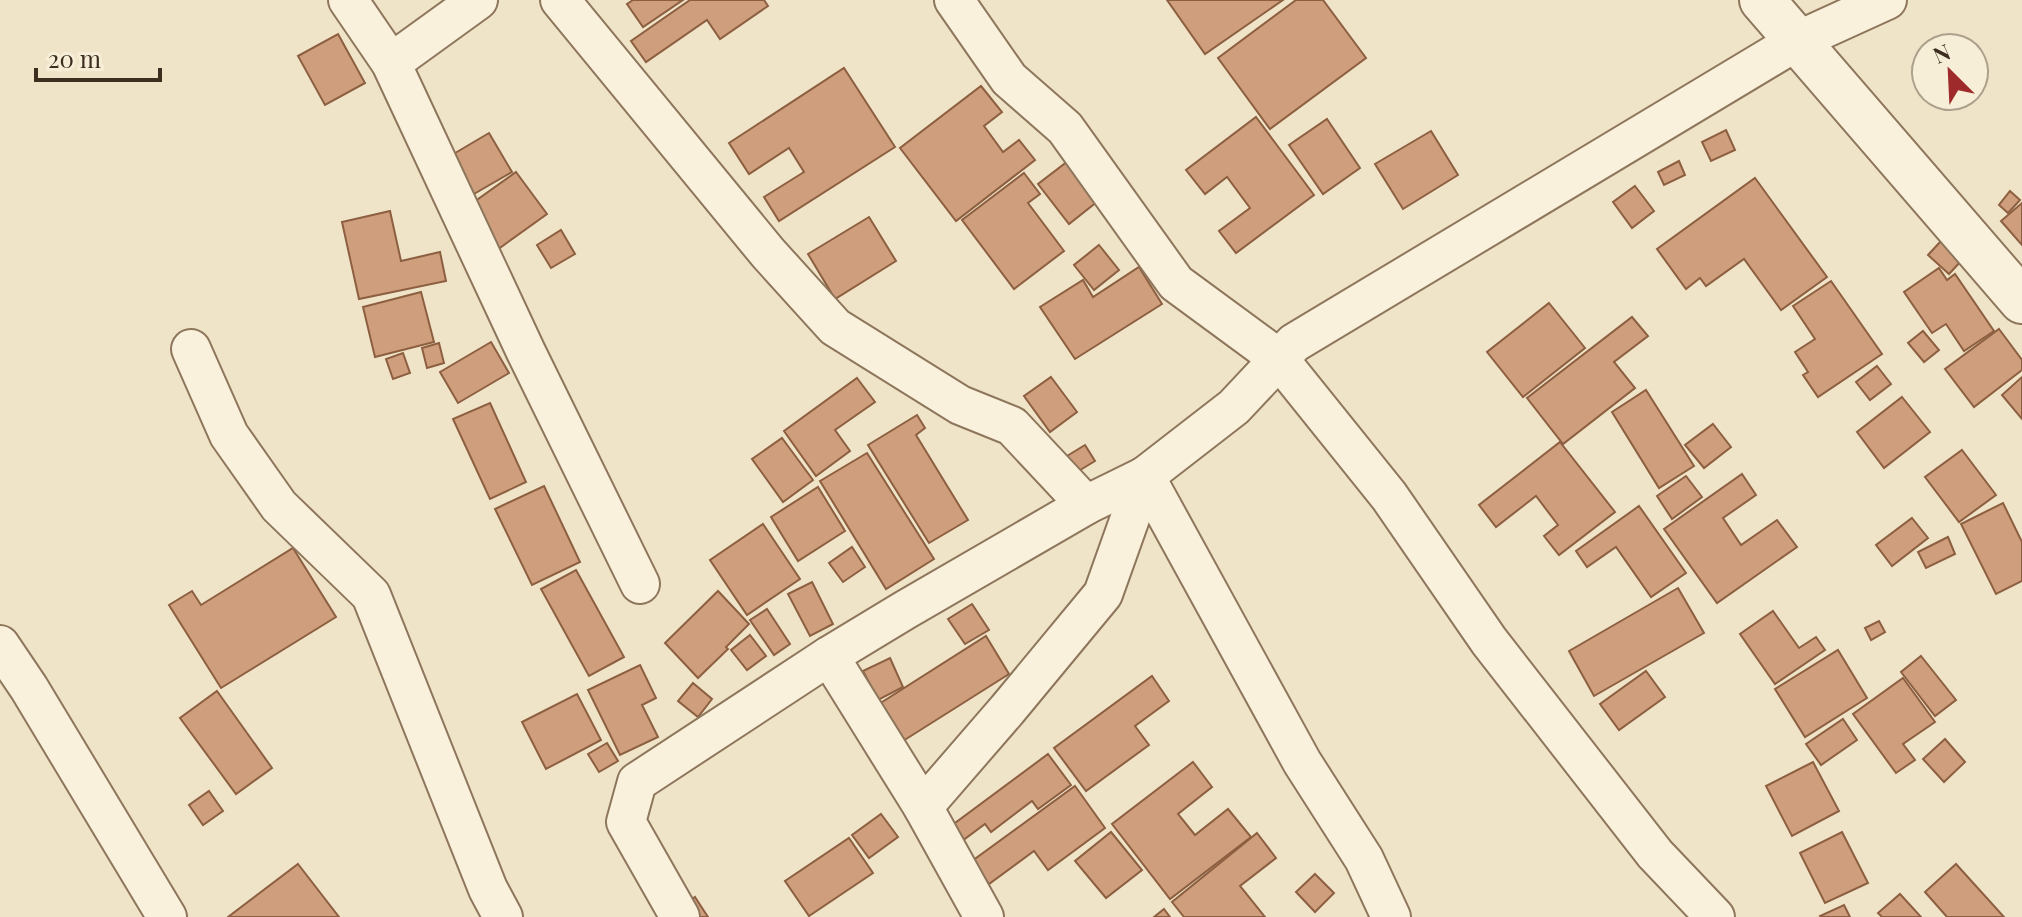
<svg xmlns="http://www.w3.org/2000/svg" width="2022" height="917" font-family="'Playfair Display',serif">
	<style>
		.building { fill: #cf9f7d; stroke: #8d5f41; stroke-width: 2 }
		.lines { fill: none; stroke-linecap: round; stroke-linejoin: round }
		.minor-casing { stroke: #8d765c; stroke-width: 42 }
		.tertiary-casing { stroke: #8d765c; stroke-width: 48 }
		.minor { stroke: #faf1dc; stroke-width: 38 }
		.tertiary { stroke: #faf1dc; stroke-width: 44 }
	</style>
	<rect width="100%" height="100%" fill="#f0e4c8"/>
	<g class="building">
		<polygon points="633,0 683,0 643,27 627,4"/>
		<polygon points="690,0 764,0 768,6 720,39 707,20 646,62 631,41"/>
		<polygon points="1167,0 1283,0 1205,54"/>
		<polygon points="1296,0 1323,0 1366,58 1270,129 1218,58"/>
		<polygon points="338,34 365,83 325,105 298,56"/>
		<polygon points="844,68 895,147 779,221 764,197 804,172 789,148 749,174 729,143"/>
		<polygon points="981,86 1002,112 984,126 1003,152 1019,140 1035,160 956,221 900,148"/>
		<polygon points="1256,117 1314,195 1236,253 1219,231 1250,208 1227,177 1205,194 1186,170"/>
		<polygon points="1327,119 1360,168 1323,194 1289,145"/>
		<polygon points="1726,130 1735,150 1711,161 1702,142"/>
		<polygon points="1431,131 1458,175 1403,209 1375,164"/>
		<polygon points="489,133 512,172 467,198 445,159"/>
		<polygon points="1072,158 1103,197 1069,224 1038,184"/>
		<polygon points="1679,161 1685,175 1664,185 1658,172"/>
		<polygon points="516,172 547,214 497,250 467,207"/>
		<polygon points="1024,173 1040,194 1028,203 1064,251 1014,289 962,220"/>
		<polygon points="1755,178 1827,277 1781,310 1744,259 1706,286 1700,278 1686,289 1657,249"/>
		<polygon points="1635,186 1654,211 1632,228 1613,202"/>
		<polygon points="2010,191 2020,200 2008,213 1999,205"/>
		<polygon points="2022,203 2022,245 2001,221"/>
		<polygon points="390,211 401,261 440,252 446,281 359,299 342,222"/>
		<polygon points="869,217 896,261 835,299 808,254"/>
		<polygon points="561,230 575,254 551,268 537,245"/>
		<polygon points="1941,241 1962,260 1949,274 1928,255"/>
		<polygon points="1099,245 1119,270 1094,290 1074,265"/>
		<polygon points="1139,267 1162,304 1075,359 1040,307 1083,280 1093,297"/>
		<polygon points="1939,268 1947,280 1955,274 1994,331 1964,351 1946,324 1932,333 1904,292"/>
		<polygon points="1831,281 1882,354 1818,397 1803,375 1808,372 1795,352 1815,339 1793,306"/>
		<polygon points="421,292 434,342 375,357 363,307"/>
		<polygon points="1549,303 1585,348 1523,397 1487,352"/>
		<polygon points="1632,317 1648,336 1614,362 1635,388 1563,444 1527,398"/>
		<polygon points="1999,329 2022,360 2022,370 1974,407 1945,369"/>
		<polygon points="1923,331 1939,350 1924,362 1908,343"/>
		<polygon points="491,342 509,373 458,403 440,372"/>
		<polygon points="439,343 444,363 427,368 422,348"/>
		<polygon points="403,353 410,373 393,379 386,359"/>
		<polygon points="1877,366 1891,384 1870,400 1856,382"/>
		<polygon points="1051,377 1077,412 1050,432 1024,396"/>
		<polygon points="2022,377 2022,419 2002,395"/>
		<polygon points="857,378 875,402 835,430 850,451 816,476 784,431"/>
		<polygon points="1646,390 1694,466 1659,488 1612,412"/>
		<polygon points="1902,397 1930,432 1884,468 1857,432"/>
		<polygon points="490,403 526,482 490,499 453,419"/>
		<polygon points="917,415 925,428 916,435 968,520 929,543 868,445"/>
		<polygon points="1713,424 1731,447 1704,468 1685,445"/>
		<polygon points="782,438 813,480 783,502 752,459"/>
		<polygon points="1560,442 1615,512 1559,555 1544,536 1558,525 1536,496 1496,527 1479,505"/>
		<polygon points="1085,445 1095,461 1077,472 1067,456"/>
		<polygon points="1962,450 1996,495 1959,522 1925,477"/>
		<polygon points="867,453 934,559 886,589 820,481"/>
		<polygon points="1742,474 1756,495 1723,518 1741,545 1777,520 1797,547 1717,603 1664,529"/>
		<polygon points="1686,476 1702,497 1672,519 1657,496"/>
		<polygon points="544,486 580,562 532,585 495,509"/>
		<polygon points="818,487 845,531 798,561 771,517"/>
		<polygon points="2003,503 2022,542 2022,581 1996,594 1961,524"/>
		<polygon points="1639,506 1686,573 1651,597 1616,547 1587,567 1576,551"/>
		<polygon points="1912,518 1928,538 1892,566 1876,545"/>
		<polygon points="763,524 800,579 747,615 710,560"/>
		<polygon points="1948,537 1955,554 1926,568 1918,552"/>
		<polygon points="852,547 865,567 843,582 829,563"/>
		<polygon points="293,548 336,617 221,688 169,605 192,591 201,605"/>
		<polygon points="576,570 624,657 589,676 541,589"/>
		<polygon points="812,582 833,624 810,636 788,594"/>
		<polygon points="1678,588 1704,633 1594,696 1569,651"/>
		<polygon points="718,591 749,624 726,647 728,649 698,678 665,643"/>
		<polygon points="972,604 989,630 965,644 948,619"/>
		<polygon points="767,609 790,644 774,655 750,620"/>
		<polygon points="1773,611 1799,648 1816,637 1825,650 1775,684 1740,634"/>
		<polygon points="1879,621 1885,632 1871,640 1865,628"/>
		<polygon points="750,635 766,656 747,670 731,650"/>
		<polygon points="986,636 1009,674 903,741 879,704"/>
		<polygon points="1838,650 1867,698 1805,737 1775,689"/>
		<polygon points="1921,656 1956,700 1935,716 1901,672"/>
		<polygon points="890,658 903,687 878,700 863,671"/>
		<polygon points="640,665 656,698 642,705 658,737 620,755 588,690"/>
		<polygon points="1646,671 1665,697 1619,730 1600,704"/>
		<polygon points="1152,676 1169,701 1135,726 1149,745 1086,791 1054,748"/>
		<polygon points="1903,678 1935,722 1903,744 1915,760 1896,773 1853,714"/>
		<polygon points="693,683 712,699 698,717 678,701"/>
		<polygon points="217,691 272,768 236,794 180,718"/>
		<polygon points="577,694 601,740 546,769 522,722"/>
		<polygon points="1843,719 1857,740 1821,765 1806,744"/>
		<polygon points="1945,739 1965,762 1944,782 1923,759"/>
		<polygon points="607,743 618,761 599,772 588,754"/>
		<polygon points="1048,754 1071,785 1038,809 1032,801 991,832 985,824 962,841 951,826"/>
		<polygon points="1193,762 1212,787 1178,814 1195,835 1228,809 1251,837 1170,899 1112,824"/>
		<polygon points="1813,762 1839,811 1792,836 1766,786"/>
		<polygon points="1075,786 1105,828 1048,870 1034,851 989,884 972,861"/>
		<polygon points="209,791 223,811 203,825 189,805"/>
		<polygon points="881,814 898,837 869,858 852,835"/>
		<polygon points="1111,832 1142,870 1106,898 1075,861"/>
		<polygon points="1842,832 1868,883 1825,903 1800,853"/>
		<polygon points="1257,833 1276,858 1240,886 1265,917 1184,917 1172,902"/>
		<polygon points="849,838 873,873 809,916 785,881"/>
		<polygon points="298,864 339,917 228,917"/>
		<polygon points="1956,864 2004,917 1947,917 1925,892"/>
		<polygon points="1315,874 1334,893 1315,912 1296,892"/>
		<polygon points="1900,894 1921,917 1882,917 1878,913"/>
		<polygon points="695,897 708,917 684,917 678,908"/>
		<polygon points="1844,905 1850,917 1821,917 1820,916"/>
		<polygon points="1164,909 1170,917 1154,917"/>
	</g>
	<g class="lines">
		<defs>
			<g id="minor">
				<polyline points="348,0 391,63 526,352 640,584"/>
				<polyline points="560,0 768,253 835,327 960,405 1012,426 1086,505"/>
				<polyline points="954,0 1009,79 1065,128 1176,283 1278,358 1389,496 1489,641 1655,854 1715,917"/>
				<polyline points="391,63 478,0"/>
				<polyline points="191,349 229,435 279,506 371,595 488,889 503,917"/>
				<polyline points="1145,476 1302,762 1364,859 1391,917"/>
				<polyline points="0,645 29,688 167,917"/>
				<polyline points="829,656 923,807 984,917"/>
				<polyline points="923,807 1007,710 1103,594 1145,476"/>
				<polyline points="680,917 626,822 637,782 829,656 905,610 1086,505 1145,476 1234,407 1294,343 1797,41 1887,0"/>
			</g>
			<polyline id="tertiary" points="1762,0 2022,301"/>
		</defs>
		<use href="#minor" class="minor-casing"/>
		<use href="#tertiary" class="tertiary-casing"/>
		<use href="#minor" class="minor"/>
		<use href="#tertiary" class="tertiary"/>
	</g>
	<g transform="translate(1950 72) rotate(336)"><circle r="38" fill="#f7eed8" stroke="#ada18e" stroke-width="2"/>
	<path d="M0-6L14 30L0 20L-14 30Z" fill="#9e2a2b"/>
	<text y="-12" font-size="22" font-weight="bold" text-anchor="middle" fill="#3d2e20">N</text>
	</g>
	<path d="M36 68v12h124v-12" fill="none" stroke="#3d2e20" stroke-width="4"/>
	<text x="48" y="68" font-size="24" fill="#3d2e20" stroke="#f7eed8" stroke-width="6" paint-order="stroke">20 m</text>
</svg>
